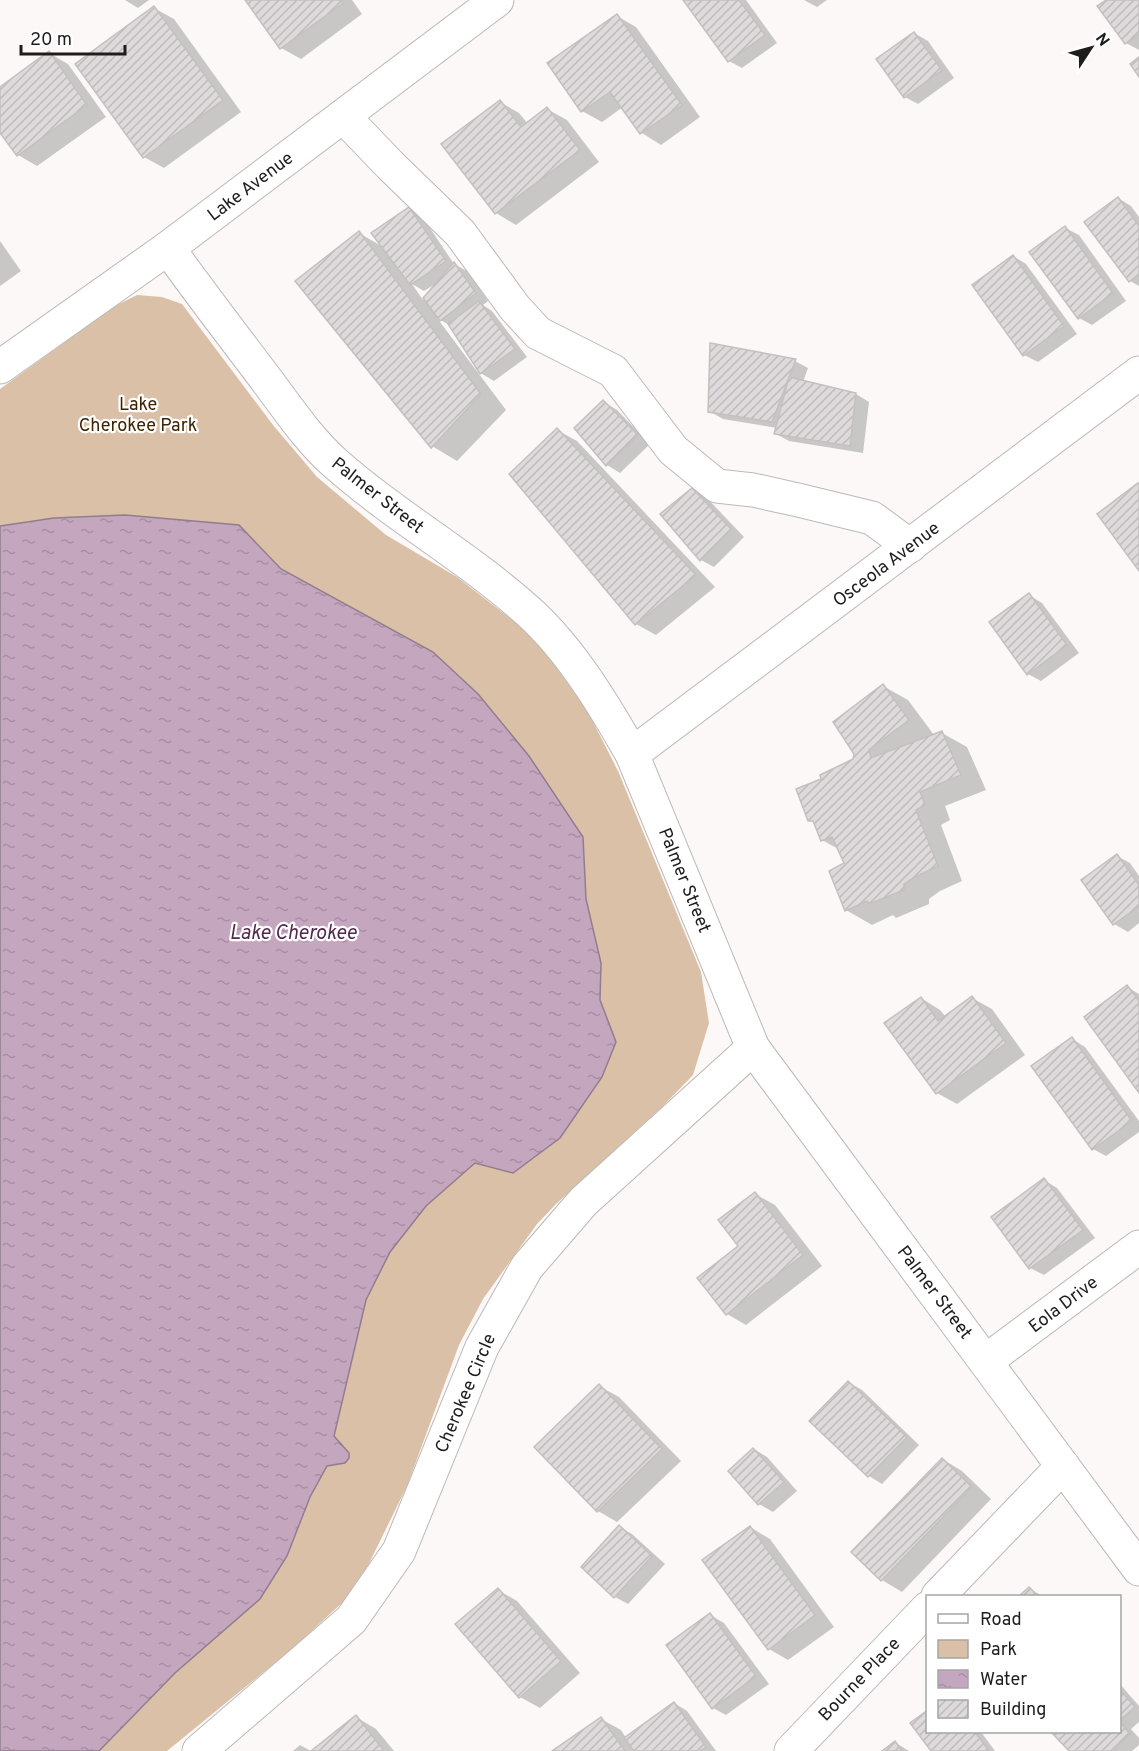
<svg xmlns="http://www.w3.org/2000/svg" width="1139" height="1751" font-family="Overpass,sans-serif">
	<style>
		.green { fill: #d9c0a6 }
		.water { fill: url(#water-ripples); stroke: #927d8e; stroke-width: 1.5 }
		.shadow { fill: #0003; fill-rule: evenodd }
		.building { fill: url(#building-hatch); stroke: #c4c0c1; stroke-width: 1.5 }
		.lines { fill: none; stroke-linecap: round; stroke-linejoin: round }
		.minor-casing { stroke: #bcb8b8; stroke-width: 35 }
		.minor { stroke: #fff; stroke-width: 33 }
		.labels { text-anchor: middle; stroke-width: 4.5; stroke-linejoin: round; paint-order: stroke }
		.street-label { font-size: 18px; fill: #1e1d1d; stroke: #fff }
		.park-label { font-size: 18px; fill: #3e2400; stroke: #fff }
		.water-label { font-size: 20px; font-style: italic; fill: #522a4d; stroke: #fff }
	</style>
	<defs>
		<pattern id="water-ripples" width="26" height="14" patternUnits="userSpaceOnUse" patternTransform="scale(1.5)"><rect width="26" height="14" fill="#c4a6bf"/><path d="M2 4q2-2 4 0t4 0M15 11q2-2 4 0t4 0" fill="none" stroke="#a88ea4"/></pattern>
		<pattern id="building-hatch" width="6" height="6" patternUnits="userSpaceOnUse" patternTransform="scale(1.5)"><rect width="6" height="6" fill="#dedadb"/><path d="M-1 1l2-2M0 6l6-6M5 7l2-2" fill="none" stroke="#bebbbc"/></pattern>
	</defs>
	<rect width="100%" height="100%" fill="#fcf8f8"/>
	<polygon class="green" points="137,295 162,297 182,304 273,425 317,477 386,535 457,577 534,637 587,710 618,771 701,972 709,1023 693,1075 663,1106 556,1204 537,1224 483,1299 459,1345 407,1486 356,1590 293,1648 167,1751 99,1751 175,1673 310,1497 327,1465 345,1463 349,1453 334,1436 366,1300 390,1252 426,1206 475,1162 513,1173 616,1042 600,1000 601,963 586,899 583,837 529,756 478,694 433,652 281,569 239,525 125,515 54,518 0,526 0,389 115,306"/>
	<polygon class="water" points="125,515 239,525 281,569 433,652 478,694 529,756 583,837 586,899 601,963 600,1000 616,1042 602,1077 560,1138 513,1173 475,1163 426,1206 390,1252 366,1300 334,1436 349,1453 349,1458 345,1463 327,1466 310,1497 287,1556 260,1599 175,1673 99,1751 0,1751 0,526 54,518"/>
	<g class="shadow">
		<polygon points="125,0 149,0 138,8"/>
		<polygon points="246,0 352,0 362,14 301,59 281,48"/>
		<polygon points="685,0 746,0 777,43 742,68 729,61"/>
		<polygon points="804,0 827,0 817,7"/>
		<polygon points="1108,0 1139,0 1139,50 1126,43"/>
		<polygon points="154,8 174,19 241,112 164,168 144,157"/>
		<polygon points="617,16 636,27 700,117 661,145 642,133 623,107 602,122 582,111"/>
		<polygon points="914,33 928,41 954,78 918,104 905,97"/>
		<polygon points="49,53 68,64 106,117 37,166 18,155 0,131 0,88"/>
		<polygon points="500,102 519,113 528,124 547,109 567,120 599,162 516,225 496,213 444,144"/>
		<polygon points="1118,198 1131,206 1139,217 1139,286 1130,281"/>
		<path d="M409,209L422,216L454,264L467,271L488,301L483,305L492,311L527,357L494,381L477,371L478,369L451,326L437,318L506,410L457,461L432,446L359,233L383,247ZM437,283L423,300L412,284L424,291Z"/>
		<polygon points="1065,228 1079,235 1126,301 1092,325 1079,318"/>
		<polygon points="0,241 21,271 0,286"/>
		<polygon points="1013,256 1026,264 1077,334 1038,362 1024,355"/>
		<polygon points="795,361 808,368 803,382 856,394 869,402 863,453 789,441 776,434 777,428 723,419 709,411"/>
		<polygon points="604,402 617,410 650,444 620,473 607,465 576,428"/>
		<polygon points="557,430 577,441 715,587 656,635 636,624"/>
		<polygon points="692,489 706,497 744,537 714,567 701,560 662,514"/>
		<polygon points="1029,595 1042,603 1079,653 1041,681 1028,674"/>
		<polygon points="883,686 908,700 934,735 942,733 967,747 986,790 945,806 950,820 941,825 962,881 940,891 929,899 929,904 896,918 893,915 872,925 846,910 846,863 840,850 822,840 815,823 810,820 823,780 855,760"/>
		<polygon points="1117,856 1130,863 1139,876 1139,923 1128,932 1114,924"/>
		<polygon points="1127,987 1139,994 1139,1090"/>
		<polygon points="921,998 940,1010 946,1017 972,998 992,1009 1025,1055 957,1104 937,1093"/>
		<polygon points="1072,1039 1085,1047 1139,1121 1139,1132 1106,1156 1093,1149"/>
		<polygon points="1044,1180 1057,1188 1095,1238 1044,1275 1030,1268"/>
		<polygon points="755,1194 775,1205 822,1266 746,1325 727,1314 740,1246"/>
		<polygon points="848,1382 862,1390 919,1445 882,1484 869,1476"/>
		<polygon points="599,1386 619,1397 681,1461 617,1522 598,1511"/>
		<polygon points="754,1449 767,1457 797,1491 773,1512 759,1504 730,1471"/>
		<polygon points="942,1459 962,1471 991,1499 902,1592 882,1580 853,1552"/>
		<polygon points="619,1527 632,1534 665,1564 628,1604 615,1597 583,1567"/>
		<polygon points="750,1527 770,1539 834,1627 788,1660 769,1649"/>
		<polygon points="1029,1589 1043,1596 1021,1596"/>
		<polygon points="498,1590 517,1601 580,1673 540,1708 520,1697"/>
		<polygon points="710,1615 724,1623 769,1684 726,1715 713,1708"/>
		<polygon points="1120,1684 1139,1706 1139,1722 1131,1729 1139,1738 1139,1745 1132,1751 1071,1751 1053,1732 1120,1732"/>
		<polygon points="674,1703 687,1711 716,1751 554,1751 601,1719 621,1730 626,1738"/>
		<polygon points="356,1717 376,1729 394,1751 314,1751"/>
		<polygon points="928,1732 981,1732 995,1751 933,1751"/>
		<polygon points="896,1743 909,1751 885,1751"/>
		<polygon points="300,1745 311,1751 293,1751"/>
	</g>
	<g class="building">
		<polygon points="245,0 341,0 343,3 280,49"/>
		<polygon points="683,0 739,0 765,35 728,62"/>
		<polygon points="1106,0 1139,0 1139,34 1125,44 1097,6"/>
		<polygon points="154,6 223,100 143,158 75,64"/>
		<polygon points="617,14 682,105 640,134 610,92 581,112 547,63"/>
		<polygon points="914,32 942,70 904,98 876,59"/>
		<polygon points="49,51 87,105 17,156 0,133 0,87"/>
		<polygon points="1139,57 1139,77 1130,64"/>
		<polygon points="500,100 521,127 547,107 580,150 495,214 441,144"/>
		<polygon points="1118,197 1139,226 1139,274 1129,282 1084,222"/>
		<polygon points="409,207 446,261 410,285 371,233"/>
		<polygon points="1065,226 1113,293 1078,319 1029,252"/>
		<polygon points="359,231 481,394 431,448 295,281"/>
		<polygon points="1013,255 1064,326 1023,356 972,285"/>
		<polygon points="454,262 476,293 440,321 423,298"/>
		<polygon points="479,301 515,349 480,374 448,324"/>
		<polygon points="710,343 796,359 772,422 708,412"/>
		<polygon points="789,377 856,393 850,446 774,434"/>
		<polygon points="603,400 638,435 606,466 574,428"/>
		<polygon points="557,428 696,575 635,625 509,474"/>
		<polygon points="1138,483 1139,485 1139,571 1097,514"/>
		<polygon points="692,488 731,529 700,561 660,514"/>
		<polygon points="1029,593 1067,645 1027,675 989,622"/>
		<polygon points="883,684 909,720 869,750 871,758 942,731 961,775 920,792 925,805 916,810 938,866 915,877 904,884 904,890 869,904 867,901 845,911 829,871 844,863 832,837 821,841 813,821 808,821 796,789 821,779 820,775 853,759 854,754 833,722"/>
		<polygon points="1117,854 1139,885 1139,906 1113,925 1081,880"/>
		<polygon points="1127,985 1139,1001 1139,1093 1084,1017"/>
		<polygon points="972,996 1006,1043 936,1094 884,1023 921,997 938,1021"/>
		<polygon points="1072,1037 1132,1121 1092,1150 1031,1066"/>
		<polygon points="1044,1178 1083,1230 1029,1269 991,1217"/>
		<polygon points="755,1192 803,1255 726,1315 697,1278 738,1246 718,1220"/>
		<polygon points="848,1381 907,1437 868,1477 809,1421"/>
		<polygon points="599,1384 662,1449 597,1512 534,1447"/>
		<polygon points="753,1448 784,1482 758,1505 728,1471"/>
		<polygon points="942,1458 972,1487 881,1581 851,1552"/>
		<polygon points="619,1525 652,1556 614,1598 581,1567"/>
		<polygon points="750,1526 815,1615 768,1650 702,1560"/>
		<polygon points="1029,1587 1038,1596 1019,1596"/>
		<polygon points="498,1588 561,1661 519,1698 455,1624"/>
		<polygon points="710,1613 756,1676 712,1709 666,1645"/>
		<polygon points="1120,1690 1135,1707 1120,1720"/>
		<polygon points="674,1702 706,1747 700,1751 634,1751 624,1738"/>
		<polygon points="928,1710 928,1732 975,1732 989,1751 931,1751 910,1723"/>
		<polygon points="356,1715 384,1751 311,1751"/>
		<polygon points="601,1717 625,1751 552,1751"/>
		<polygon points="1120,1722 1130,1734 1111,1751 1069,1751 1051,1732 1120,1732"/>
		<polygon points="895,1741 902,1751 882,1751"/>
	</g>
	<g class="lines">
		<defs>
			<g id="minor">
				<polyline points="343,116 390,165 460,233 515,308 538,333 613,371 673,450 717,486 753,490 798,500 872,518 910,546"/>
				<path d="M168,248C200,293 235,338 268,382C289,410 309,440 335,463C396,517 468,557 529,612C571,650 604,705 632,754L753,1048L1139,1569"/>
				<polyline points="0,367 168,248 497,0"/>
				<polyline points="632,754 1139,373"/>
				<polyline points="986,1361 1139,1247"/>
				<polyline points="938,1596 1063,1466"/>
				<polyline points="199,1751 351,1620 399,1551 482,1347 527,1267 583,1202 753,1048"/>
				<polyline points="791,1751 928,1608"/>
			</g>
		</defs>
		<use href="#minor" class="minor-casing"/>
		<use href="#minor" class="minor"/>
	</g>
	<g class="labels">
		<g class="street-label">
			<text transform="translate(250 186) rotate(-37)" y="6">Lake Avenue</text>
			<text transform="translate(378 495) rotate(38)" y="6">Palmer Street</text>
			<text transform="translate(886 564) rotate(-37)" y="6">Osceola Avenue</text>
			<text transform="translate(685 880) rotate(68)" y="6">Palmer Street</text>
			<text transform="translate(935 1292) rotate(53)" y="6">Palmer Street</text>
			<text transform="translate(1063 1304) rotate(-37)" y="6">Eola Drive</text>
			<text transform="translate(465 1393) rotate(-67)" y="6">Cherokee Circle</text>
			<text transform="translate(859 1679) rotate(-46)" y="6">Bourne Place</text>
		</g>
		<g class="park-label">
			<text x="138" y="410">Lake<tspan x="138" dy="21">Cherokee Park</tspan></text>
		</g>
		<g class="water-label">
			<text x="293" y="939">Lake Cherokee</text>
		</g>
	</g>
	<rect x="926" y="1595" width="195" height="138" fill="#ffffff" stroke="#a5a5a5" stroke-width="1.5"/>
	<rect x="938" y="1614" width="30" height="9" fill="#ffffff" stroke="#a5a5a5" stroke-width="1.5"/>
	<text x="980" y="1625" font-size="18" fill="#1e1d1d">Road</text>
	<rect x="938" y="1640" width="30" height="18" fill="#d9c0a6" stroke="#a5a5a5" stroke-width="1.5"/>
	<text x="980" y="1655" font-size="18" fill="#1e1d1d">Park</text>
	<rect x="938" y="1670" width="30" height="18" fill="url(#water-ripples)" stroke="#a5a5a5" stroke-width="1.5"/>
	<text x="980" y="1685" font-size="18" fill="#1e1d1d">Water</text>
	<rect x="938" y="1700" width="30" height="18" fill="url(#building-hatch)" stroke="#a5a5a5" stroke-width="1.5"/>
	<text x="980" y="1715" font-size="18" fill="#1e1d1d">Building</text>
	<g transform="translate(1091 48) rotate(54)" stroke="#ffffff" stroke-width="4.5" paint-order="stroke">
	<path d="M0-4.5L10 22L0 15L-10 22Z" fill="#1e1d1d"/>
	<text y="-9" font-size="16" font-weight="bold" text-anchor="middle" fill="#1e1d1d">N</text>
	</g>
	<path d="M21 45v9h104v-9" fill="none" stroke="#1e1d1d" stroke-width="3"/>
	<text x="30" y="45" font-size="18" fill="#1e1d1d" stroke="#ffffff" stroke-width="4.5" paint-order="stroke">20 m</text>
</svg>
